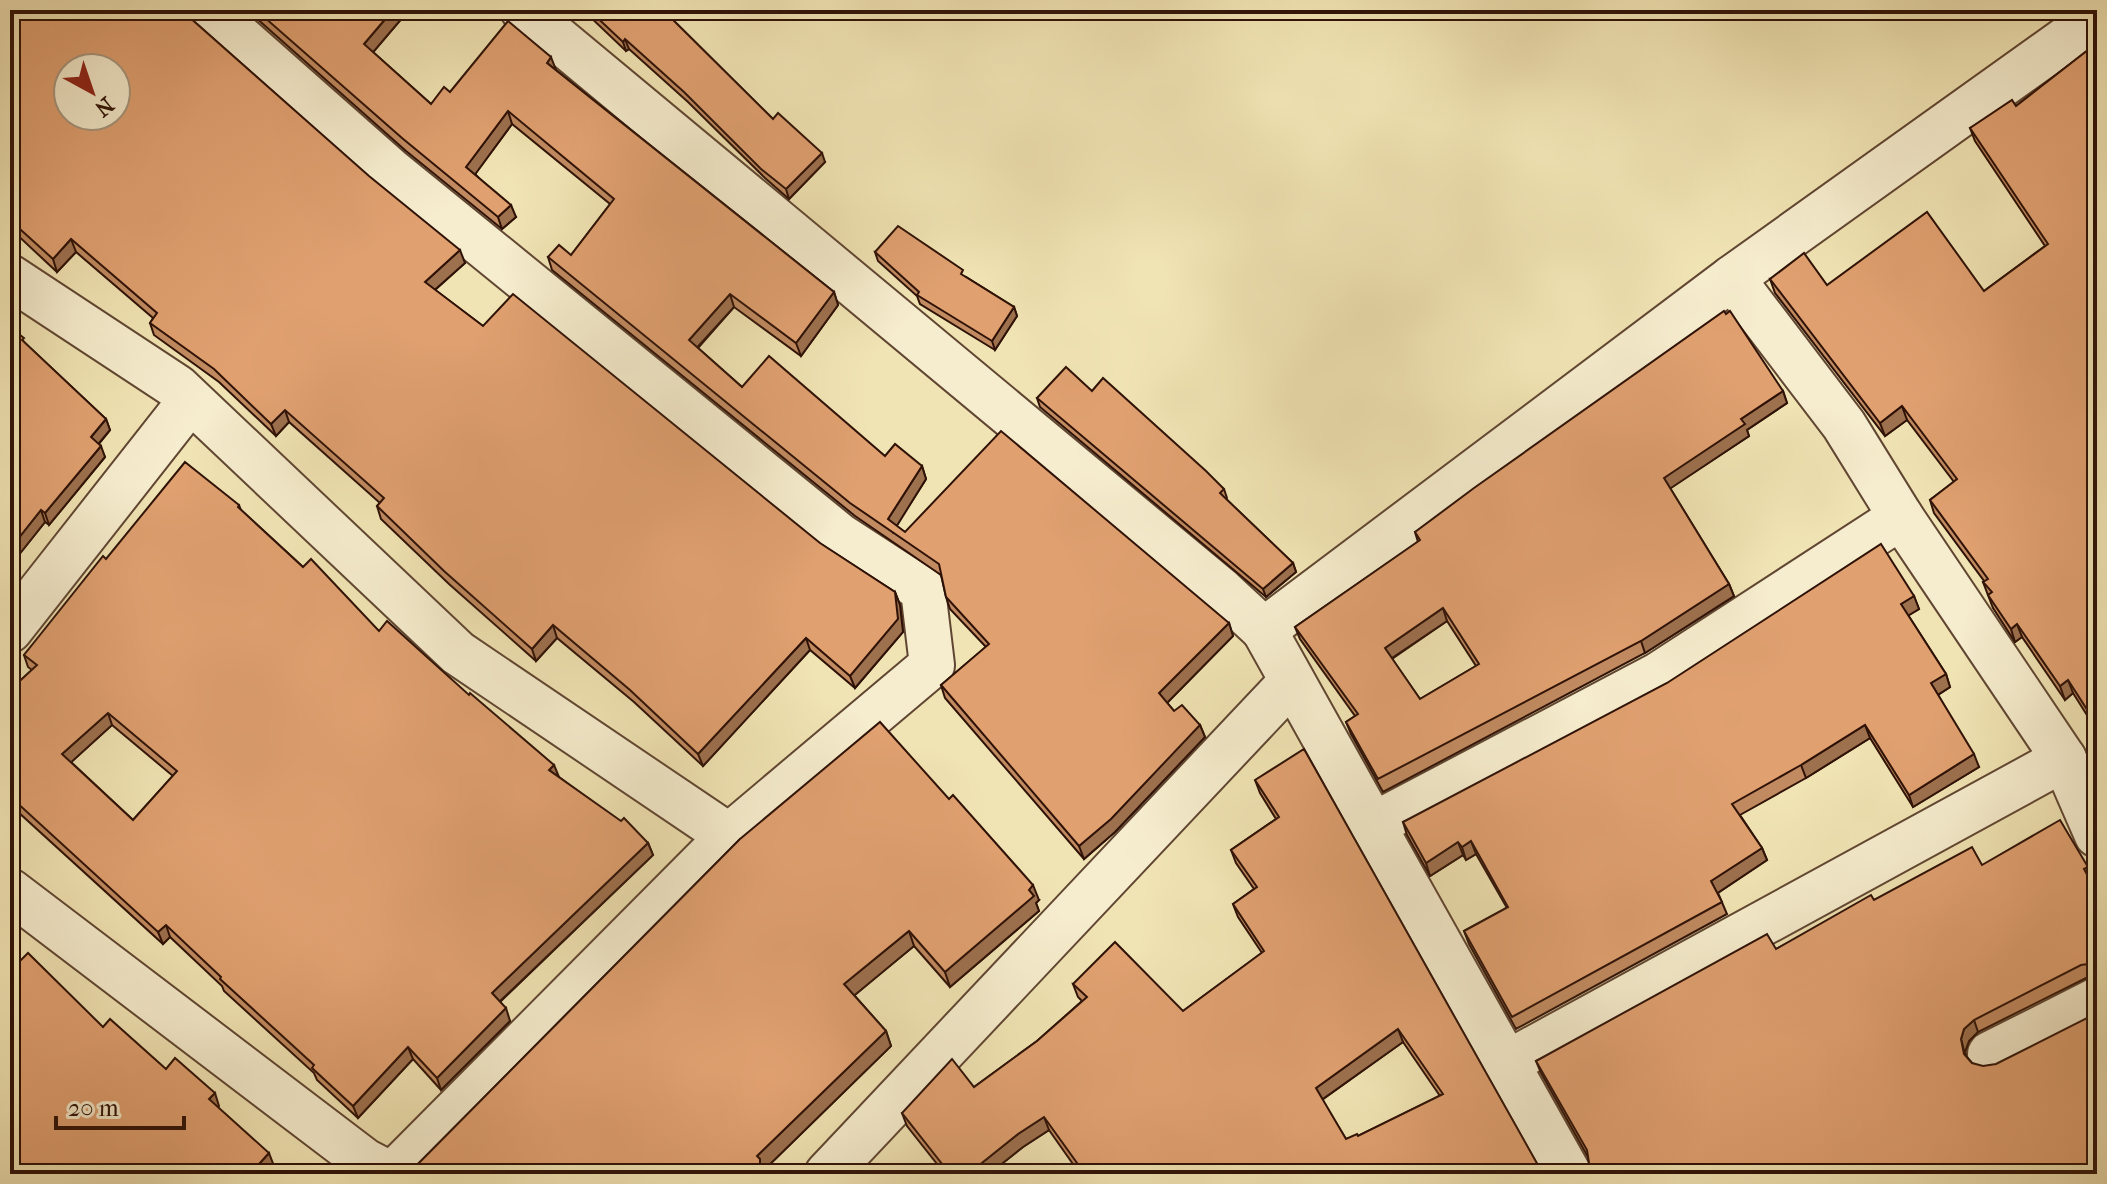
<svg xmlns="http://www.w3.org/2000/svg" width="2107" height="1184" font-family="'IM FELL French Canon',serif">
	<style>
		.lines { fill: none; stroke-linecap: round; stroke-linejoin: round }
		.minor-casing { stroke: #604632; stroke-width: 48 }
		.minor { stroke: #f6edce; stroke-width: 44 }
		.wall { fill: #c18a60; stroke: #2f1207; stroke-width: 2; fill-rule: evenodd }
		.shaded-wall { fill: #9d704e; stroke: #2f1207; stroke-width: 2 }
		.building { fill: #e0a070; stroke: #2f1207; stroke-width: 2; fill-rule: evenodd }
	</style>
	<rect width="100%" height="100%" fill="#f1e4b4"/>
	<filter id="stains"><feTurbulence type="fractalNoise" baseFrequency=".0025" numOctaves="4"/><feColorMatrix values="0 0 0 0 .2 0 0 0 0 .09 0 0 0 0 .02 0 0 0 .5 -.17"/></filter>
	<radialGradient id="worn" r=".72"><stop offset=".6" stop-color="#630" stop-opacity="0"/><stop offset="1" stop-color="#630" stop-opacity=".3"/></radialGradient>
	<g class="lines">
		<defs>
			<g id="minor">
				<polyline points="209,10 390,170 840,536 923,590 932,665 729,836 393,1174"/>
				<polyline points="523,10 1222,591 1264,630 1732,278 2097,17"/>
				<polyline points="10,277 177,387 458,653 729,836"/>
				<polyline points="1732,278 1844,425 1901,517 2064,759 2097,835"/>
				<polyline points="10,630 190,401"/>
				<polyline points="1264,630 1373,825 1658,675 1901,517"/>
				<polyline points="1373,825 1569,1174"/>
				<polyline points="10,891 365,1161 390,1174"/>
				<polyline points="1990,1054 2097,1000"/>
				<polyline points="1507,1063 2064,759"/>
				<polyline points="827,1174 1292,681"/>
			</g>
		</defs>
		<use href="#minor" class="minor-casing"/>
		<use href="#minor" class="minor"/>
	</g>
	<g class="wall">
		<polygon points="10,10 185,10 188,16 465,263 435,290 483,326 895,592 900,605 903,632 855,688 810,650 703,766 634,702 557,638 536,661 449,584 381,519 377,506 380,503 289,422 276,436 219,382 154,335 150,323 153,318 76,252 57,272 14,232 10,223 10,218 12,216 10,214"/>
		<polygon points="247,10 409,10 373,52 431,104 450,92 556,70 834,292 838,305 801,356 734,307 698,348 742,387 885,456 922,466 926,479 896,526 905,532 1229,623 1233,636 1167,703 1174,711 1200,725 1205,737 1115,832 1084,859 945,698 941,685 986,647 950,609 946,597 941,575 855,516 552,270 548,257 571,255 610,204 512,124 475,174 516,217 502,229 406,151"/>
		<polygon points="585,10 663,10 773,119 825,162 789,199 765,178 688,102 629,49 626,51 586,13"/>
		<polygon points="2097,43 2097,731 2073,693 2065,700 2022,637 2015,642 1993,608 1983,582 1984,581 1934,513 1930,500 1954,482 1907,420 1885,436 1775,293 1770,279 1827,285 1984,291 2045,246 1975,141 1970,128 2016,106"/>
		<polygon points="875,252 966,277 1014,307 1017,316 995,350 920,304 917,296 878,261"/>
		<polygon points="10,327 26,344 106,419 110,430 99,444 105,457 49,525 45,522 10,566"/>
		<polygon points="1092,391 1224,489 1227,498 1226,499 1293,563 1296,572 1266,597 1040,407 1037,398"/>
		<path d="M1783,391L1787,403L1747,430L1749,436L1670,488L1729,584L1734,596L1645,653L1383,792L1351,734L1346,722L1355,716L1300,639L1295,627L1418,542L1415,532ZM1447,621L1476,666L1420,699L1392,659Z"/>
		<path d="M239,505L241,510L303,567L379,631L559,777L648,843L653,855L500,1002L510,1021L441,1090L413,1059L358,1118L317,1080L314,1073L224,991L222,986L170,937L163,944L18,812L10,820V690L32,670L28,667L24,655L106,559ZM112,725L173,776L133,820L71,762Z"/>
		<polygon points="1914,596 1919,609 1908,615 1946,674 1950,687 1938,695 1979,767 1913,807 1870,738 1806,778 1740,815 1762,848 1767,860 1718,893 1727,914 1516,1029 1469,944 1464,931 1507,908 1476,854 1466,860 1463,855 1430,876 1407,835 1403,822"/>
		<path d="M1255,780L1543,1174H1080L1049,1130L1023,1147L989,1174H945L907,1126L902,1113L974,1087L1037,1041L1082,1001L1078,997L1073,984L1183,1011L1262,953L1238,917L1233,904L1254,889L1236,863L1231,850L1276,819L1260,793ZM1403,1042L1440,1096L1358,1136L1346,1139L1322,1100Z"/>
		<polygon points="740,839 1039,900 1036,903 1039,911 950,987 914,946 854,995 886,1031 891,1046 764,1170 765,1174 408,1174"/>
		<polygon points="1982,865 2088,867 2092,880 2090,880 2097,893 2097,976 2086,978 1978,1032 1969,1041 1965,1052 1966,1056 1972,1063 2097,1174 1586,1174 1589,1163 1588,1157 1541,1073 1536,1061 1776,949 1874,900"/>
	</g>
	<g class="shaded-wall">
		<polygon points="393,10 409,10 369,57 364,44"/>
		<polygon points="625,39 629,49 626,51 623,42"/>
		<polygon points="551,57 556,70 547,63"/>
		<polygon points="508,111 512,124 471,180 466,167"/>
		<polygon points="822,153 825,162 789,199 786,189"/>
		<polygon points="511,205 516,217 502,229 498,217"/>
		<polygon points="71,239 76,252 57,272 53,259"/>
		<polygon points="460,250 465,263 429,295 425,282"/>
		<polygon points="834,292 838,305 801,356 796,343"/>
		<polygon points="730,294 734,307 693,352 689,340"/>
		<polygon points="1014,307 1017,316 995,350 992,341"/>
		<polygon points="1783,391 1787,403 1747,430 1749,436 1668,490 1664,478 1741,419"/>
		<polygon points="1902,406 1907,420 1885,436 1880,423"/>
		<polygon points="285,410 289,422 276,436 271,424"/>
		<polygon points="106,419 110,430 95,448 91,437"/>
		<polygon points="101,446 105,457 49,525 45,513"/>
		<polygon points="922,466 926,479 893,532 888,519"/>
		<polygon points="41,510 45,522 10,566 10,549"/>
		<polygon points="1293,563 1296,572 1266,597 1263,589"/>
		<polygon points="1729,584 1734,596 1645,653 1641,641"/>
		<polygon points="895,592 900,605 903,632 855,688 850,676"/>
		<polygon points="1914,596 1919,609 1906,617 1901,604"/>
		<polygon points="1443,608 1447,621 1389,660 1385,648"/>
		<polygon points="1229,623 1233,636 1164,706 1159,693"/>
		<polygon points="2017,624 2022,637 2015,642 2011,629"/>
		<polygon points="553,625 557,638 536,661 532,649"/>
		<polygon points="806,638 810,650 703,766 698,754"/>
		<polygon points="1946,674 1950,687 1936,696 1931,683"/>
		<polygon points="2068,680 2073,693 2065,700 2060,686"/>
		<polygon points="108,713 112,725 67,766 62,754"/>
		<polygon points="1200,725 1205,737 1115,832 1084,859 1079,846"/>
		<polygon points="1865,725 1870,738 1806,778 1801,765"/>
		<polygon points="1974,754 1979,767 1913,807 1909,795"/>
		<polygon points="554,765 559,777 549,770"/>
		<polygon points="14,800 18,812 10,820 10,803"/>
		<polygon points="1471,841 1476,854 1466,860 1462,847"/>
		<polygon points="1458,842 1463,855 1430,876 1426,863"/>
		<polygon points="648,843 653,855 496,1005 492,993"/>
		<polygon points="1762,848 1767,860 1716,894 1711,881"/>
		<polygon points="1033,885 1039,900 1036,903 1039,911 950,987 945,972"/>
		<polygon points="166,925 170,937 163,944 158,932"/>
		<polygon points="909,931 914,946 850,999 844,984"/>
		<polygon points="506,1008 510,1021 441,1090 437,1078"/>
		<polygon points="1974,1020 1978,1032 1969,1041 1965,1052 1968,1066 1961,1039 1964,1029"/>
		<polygon points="1398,1029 1403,1042 1320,1101 1316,1088"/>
		<polygon points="886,1031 891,1046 764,1170 765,1174 758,1174 757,1156"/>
		<polygon points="408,1047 413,1059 358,1118 353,1106"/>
		<polygon points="215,1093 219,1106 214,1113 209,1099"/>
		<polygon points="1044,1117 1049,1130 1023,1147 989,1174 968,1174 1018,1134"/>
		<polygon points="269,1153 274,1166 267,1174 250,1174"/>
	</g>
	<g class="building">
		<path d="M10,10H184L188,16L369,176L460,250L425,282L483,326L513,294L820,543L895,592L898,619L850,676L806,638L698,754L630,690L553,625L532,649L444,571L377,506L384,498L285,410L271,424L214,369L150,323L157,313L71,239L53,259L10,220V218L17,211L10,205ZM68,68H116V116H68Z"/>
		<polygon points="256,10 393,10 364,44 431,104 444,87 450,92 508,21 551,57 547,63 834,292 796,343 730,294 689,340 742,387 769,356 885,456 895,444 922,466 888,519 905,532 1001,431 1229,623 1159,693 1174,711 1182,705 1200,725 1111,819 1079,846 941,685 989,644 946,597 939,564 850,503 548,257 559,245 571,255 614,199 508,111 466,167 511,205 498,217 402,138"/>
		<polygon points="589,10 663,10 773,119 778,113 822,153 786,189 761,169 684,92 625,39 623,42"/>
		<polygon points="2097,43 2097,189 2095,191 2097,193 2097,725 2068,680 2060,686 2017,624 2011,629 1988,595 1992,592 1983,582 1988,579 1930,500 1957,479 1902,406 1880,423 1770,279 1804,253 1827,285 1927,212 1984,291 2048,244 1970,128 2012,100 2016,106"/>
		<polygon points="898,226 963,270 961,274 1014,307 992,341 917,295 919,292 875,252"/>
		<path d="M1724,311L1726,314L1730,311L1783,391L1741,419L1745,424L1664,478L1729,584L1641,641L1378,779L1346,722L1358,714L1295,627L1420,540L1415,532L1474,488ZM1443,608L1479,664L1420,699L1385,648Z"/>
		<polygon points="10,327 24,338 22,340 106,419 91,437 101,446 45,513 41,510 10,549"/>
		<polygon points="1066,367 1092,391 1103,378 1206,471 1224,489 1220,493 1293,563 1263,589 1037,398"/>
		<path d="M185,462L239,505L238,507L303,567L311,559L379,631L387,621L469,695L470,693L554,765L549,770L621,821L624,818L648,843L492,993L506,1008L437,1078L408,1047L353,1106L312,1068L314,1065L220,979L221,977L166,925L158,932L14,800L10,803V690L37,665L24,655L103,556L106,559ZM108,713L177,771L133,820L62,754Z"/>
		<polygon points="1881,544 1914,596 1901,604 1946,674 1931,683 1974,754 1909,795 1865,725 1801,765 1732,804 1762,848 1711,881 1722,902 1512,1017 1464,931 1508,907 1471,841 1462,847 1458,842 1426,863 1403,822 1667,683"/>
		<polygon points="880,722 949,799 953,795 1033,885 1029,890 1034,896 945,972 909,931 844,984 886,1031 757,1156 760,1159 760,1172 758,1174 408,1174 740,839"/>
		<path d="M1304,749L1543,1174H1085L1044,1117L1018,1134L968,1174H950L902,1113L952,1059L974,1087L1037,1041L1087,997L1073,984L1115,942L1183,1011L1264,951L1233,904L1257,887L1231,850L1279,817L1255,780ZM1398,1029L1443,1094L1358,1136L1357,1134L1346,1139L1316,1088Z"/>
		<polygon points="2060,820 2088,867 2084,869 2097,893 2097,964 2095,963 2081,965 1974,1020 1964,1029 1961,1039 1964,1054 1972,1063 1983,1066 1996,1064 2097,1013 2097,1174 1611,1174 1607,1167 1594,1174 1586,1174 1589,1163 1587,1150 1536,1061 1767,934 1776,949 1871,895 1874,900 1972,847 1982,865"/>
		<polygon points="10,952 21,960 28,953 103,1027 110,1019 166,1069 175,1058 215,1093 209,1099 269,1153 250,1174 10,1174"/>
	</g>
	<rect width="2107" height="1184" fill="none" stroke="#f1e4b4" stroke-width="40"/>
	<rect x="12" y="12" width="2083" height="1160" fill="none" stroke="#2f1207" stroke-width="4"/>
	<rect x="20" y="20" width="2067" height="1144" fill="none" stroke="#2f1207" stroke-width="2"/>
	<g transform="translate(92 92) rotate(140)"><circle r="38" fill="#f6edce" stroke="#a6957e" stroke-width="2"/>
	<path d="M0-6L14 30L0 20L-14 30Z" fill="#8f2418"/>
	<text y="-12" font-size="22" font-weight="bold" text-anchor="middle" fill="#2f1207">N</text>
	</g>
	<path d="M56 1116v12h128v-12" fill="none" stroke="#2f1207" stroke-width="4"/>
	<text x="68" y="1116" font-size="24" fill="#2f1207" stroke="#f6edce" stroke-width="6" paint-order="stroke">20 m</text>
	<rect width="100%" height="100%" filter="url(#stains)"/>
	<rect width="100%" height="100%" fill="url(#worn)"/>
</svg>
